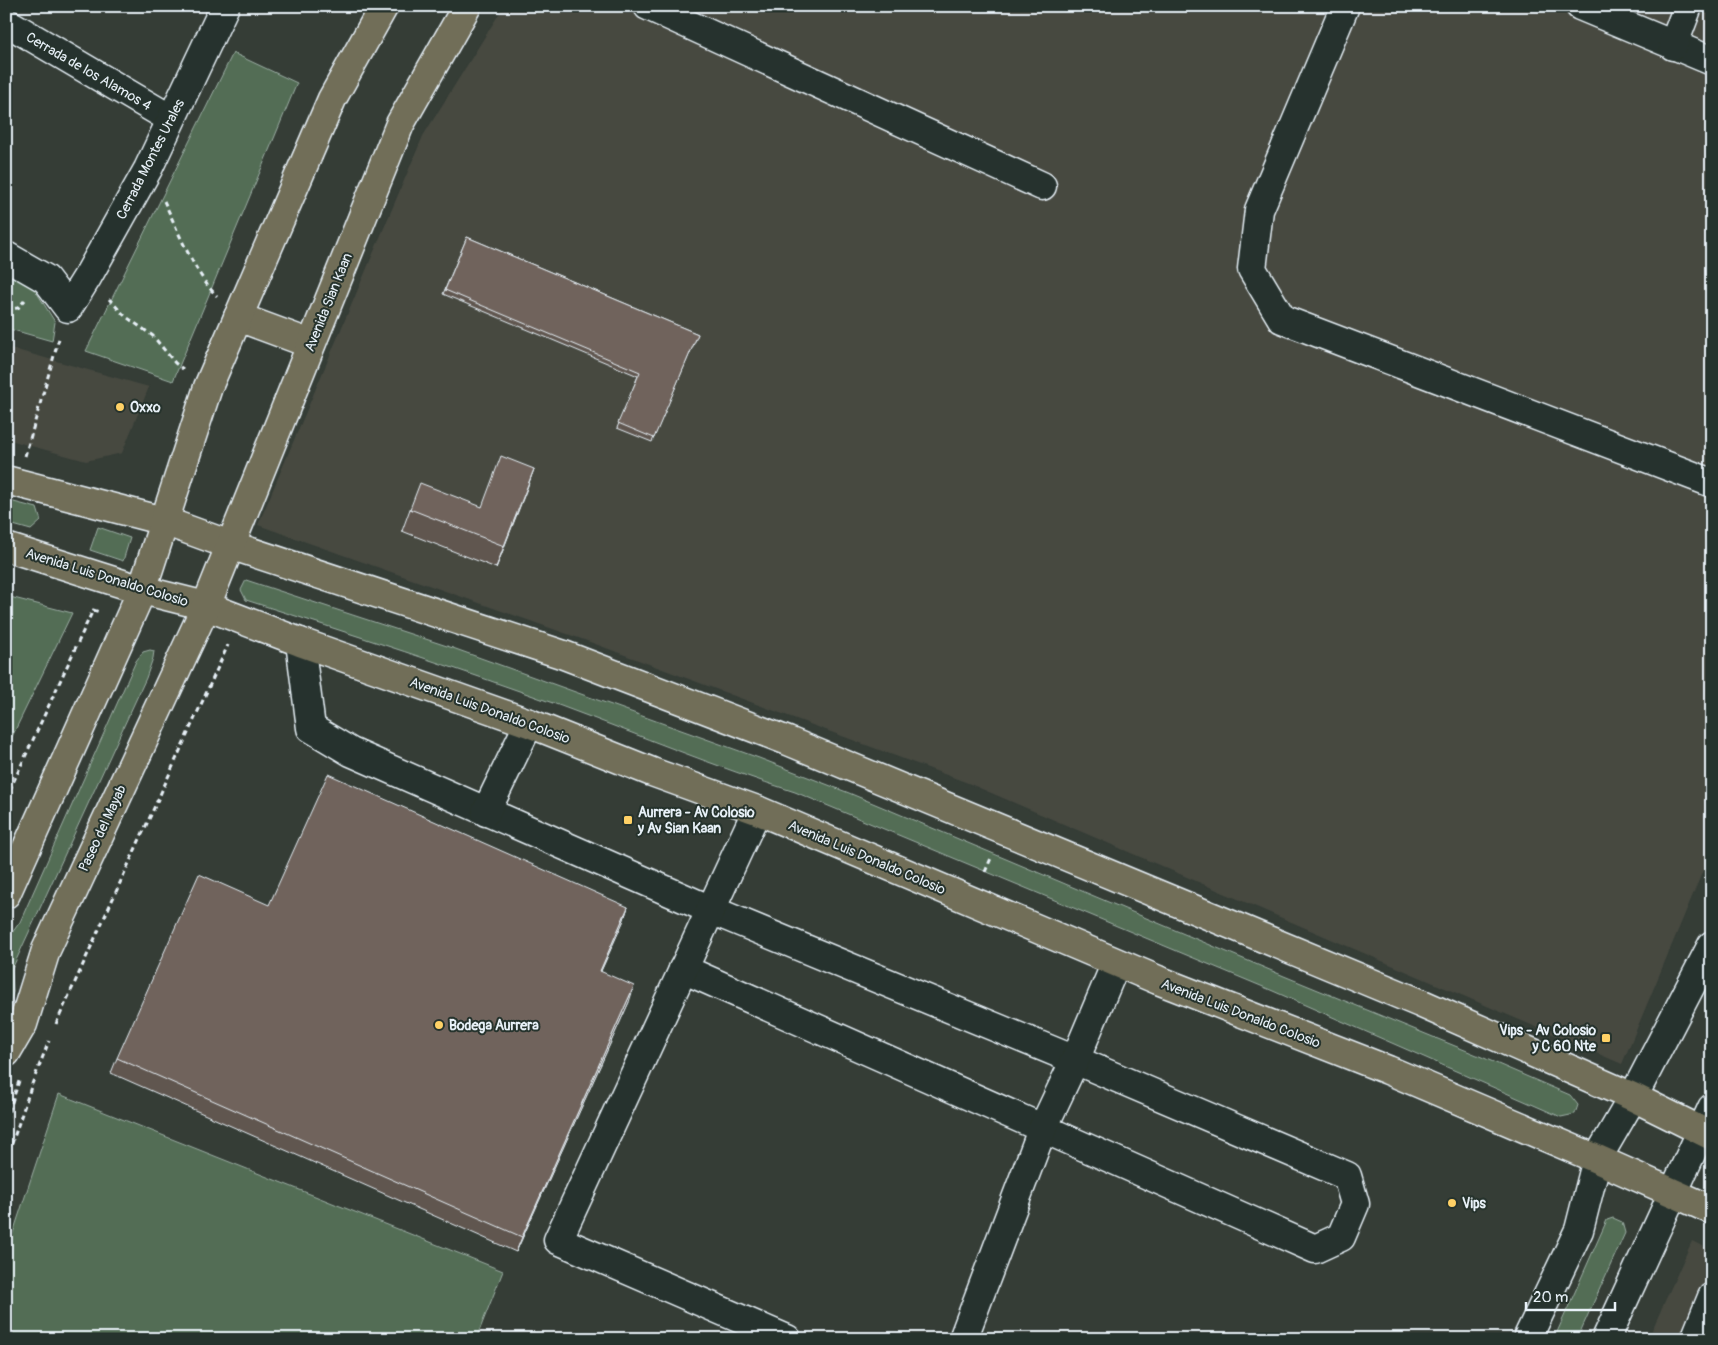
<svg xmlns="http://www.w3.org/2000/svg" width="1718" height="1345" font-family="Pangolin,sans-serif">
	<style>
		.built { fill: #474941 }
		.green { fill: #526d54; stroke: #9dafa6 }
		.lines { fill: none; stroke-linecap: round; stroke-linejoin: round }
		.minor-casing { stroke: #e8f1f8; stroke-width: 31 }
		.major-casing { stroke: #e8f1f8; stroke-width: 31 }
		.path { stroke: #e8f1f8; stroke-width: 3; stroke-dasharray: 5 4; stroke-linecap: butt }
		.minor { stroke: #26332d; stroke-width: 28 }
		.major { stroke: #716e59; stroke-width: 28 }
		.wall { fill: #60564f; stroke: #e8f1f8 }
		.shaded-wall { fill: #4e4640; stroke: #e8f1f8 }
		.building { fill: #70645c; stroke: #e8f1f8 }
		.poi-dot { fill: #ffd166; stroke: #26332d; stroke-width: 2 }
		.labels { text-anchor: middle; stroke-width: 4; stroke-linejoin: round; paint-order: stroke }
		.street-label { font-size: 14px; fill: #e8f1f8; stroke: #26332d }
		.poi-label { font-size: 14px; font-weight: bold; fill: #e8f1f8; stroke: #26332d; text-anchor: start }
	</style>
	<rect width="100%" height="100%" fill="#353d36"/>
	<filter id="ink" filterUnits="userSpaceOnUse"><feTurbulence type="fractalNoise" baseFrequency=".02" numOctaves="2"/><feDisplacementMap in="SourceGraphic" scale="10" xChannelSelector="R" yChannelSelector="G"/><feConvolveMatrix kernelMatrix="1 2 1 2 8 2 1 2 1" color-interpolation-filters="sRGB"/></filter>
	<g filter="url(#ink)">
		<g class="built">
			<polygon points="504,6 1712,6 1712,849 1622,1064 968,783 590,642 258,525 423,136"/>
			<polygon points="6,347 149,387 122,453 86,461 6,439"/>
			<polygon points="1692,1241 1712,1251 1712,1339 1648,1339"/>
		</g>
		<g class="green">
			<polygon points="233,53 297,83 173,381 86,351"/>
			<polygon points="6,262 24,272 55,322 52,341 6,328"/>
			<polygon points="6,500 37,508 41,521 31,530 6,523"/>
			<polygon points="98,527 130,538 123,561 90,550"/>
			<path d="M246,580L450,647L759,758L849,793L1284,976L1477,1055L1570,1095L1578,1105L1575,1114L1561,1117L1273,991L795,792C716,767 639,735 561,706C457,668 352,634 246,600L241,590Z"/>
			<polygon points="6,596 72,613 6,749"/>
			<polygon points="150,650 154,651 153,658 146,678 12,969 13,992 6,1019 6,941 20,922 136,661 143,652"/>
			<polygon points="59,1094 503,1271 476,1339 6,1339 6,1254"/>
			<polygon points="1613,1218 1622,1222 1625,1233 1577,1339 1554,1339 1607,1220"/>
		</g>
		<g class="lines">
			<defs>
				<g id="minor">
					<polyline points="648,6 1042,186"/>
					<polyline points="1345,6 1259,210 1252,269 1282,319 1712,483"/>
					<polyline points="1580,6 1712,61"/>
					<polyline points="6,22 171,119"/>
					<polyline points="1673,46 1688,6"/>
					<polyline points="6,256 46,279 68,308 88,276 148,169 225,6"/>
					<polyline points="300,642 311,728 351,752 711,910 1075,1060 1347,1176 1355,1204 1341,1237 1315,1249 683,969"/>
					<polyline points="757,810 558,1240 787,1339"/>
					<polyline points="486,812 529,723"/>
					<polyline points="963,1339 1042,1130 1075,1060 1116,963"/>
					<polyline points="1527,1339 1579,1230 1597,1159 1633,1097 1712,945"/>
					<polyline points="1606,1339 1712,1108"/>
					<polyline points="1695,1339 1712,1297"/>
				</g>
				<g id="major">
					<polyline points="238,317 311,344"/>
					<polyline points="6,480 164,521 230,545 564,655 788,741 1420,1003 1633,1097 1712,1136"/>
					<polyline points="6,547 142,590 206,606 300,642 529,723 652,772 757,810 1158,980 1388,1070 1597,1159 1712,1210"/>
					<polyline points="6,894 142,590 208,387 332,99 384,6"/>
					<polyline points="6,1053 23,1024 46,950 206,606 400,124 467,6"/>
				</g>
			</defs>
			<use href="#minor" class="minor-casing"/>
			<use href="#major" class="major-casing"/>
			<g class="path">
				<path d="M164,201C177,229 195,275 217,296"/>
				<polyline points="109,299 125,316 153,336 175,363 183,369"/>
				<polyline points="6,309 18,308 25,300"/>
				<polyline points="25,456 60,335"/>
				<polyline points="6,798 93,610 100,612"/>
				<polyline points="985,872 992,856"/>
				<polyline points="56,1024 228,645"/>
				<polyline points="6,1120 20,1078"/>
				<polyline points="6,1161 32,1084 49,1041"/>
			</g>
			<use href="#minor" class="minor"/>
			<use href="#major" class="major"/>
		</g>
		<g class="wall">
			<polygon points="467,237 698,334 652,442 617,428 638,376 443,294"/>
			<polygon points="534,469 496,568 402,531 410,509 482,507"/>
			<polygon points="269,905 628,907 623,922 601,971 629,1002 516,1252 111,1073 117,1058"/>
		</g>
		<g class="shaded-wall">
			<polygon points="534,469 526,491 496,568 504,546"/>
			<polygon points="628,907 623,922 594,986 600,971"/>
			<polygon points="634,986 629,1002 516,1252 522,1237"/>
		</g>
		<g class="building">
			<polygon points="467,237 698,334 654,438 618,423 640,372 445,290"/>
			<polygon points="501,456 534,469 504,546 410,509 420,483 482,507"/>
			<polygon points="328,774 628,907 600,971 634,986 522,1237 117,1058 199,874 269,905"/>
		</g>
	</g>
	<g class="poi-dot">
		<circle cx="120" cy="407" r="5"/>
		<rect x="623" y="815" width="10" height="10" rx="2.5"/>
		<circle cx="439" cy="1025" r="5"/>
		<rect x="1601" y="1033" width="10" height="10" rx="2.5"/>
		<circle cx="1452" cy="1203" r="5"/>
	</g>
	<g class="labels">
		<g class="street-label">
			<text transform="translate(89 71) rotate(30)" y="5">Cerrada de los Alamos 4</text>
			<text transform="translate(150 159) rotate(-63)" y="5">Cerrada Montes Urales</text>
			<text transform="translate(328 302) rotate(-68)" y="5">Avenida Sian Kaan</text>
			<text transform="translate(107 577) rotate(17)" y="5">Avenida Luis Donaldo Colosio</text>
			<text transform="translate(490 710) rotate(20)" y="5">Avenida Luis Donaldo Colosio</text>
			<text transform="translate(102 828) rotate(-65)" y="5">Paseo del Mayab</text>
			<text transform="translate(867 857) rotate(23)" y="5">Avenida Luis Donaldo Colosio</text>
			<text transform="translate(1241 1013) rotate(21)" y="5">Avenida Luis Donaldo Colosio</text>
		</g>
		<g class="poi-label">
			<text x="130" y="412">Oxxo</text>
			<text x="638" y="817">Aurrera - Av Colosio<tspan x="638" dy="16">y Av Sian Kaan</tspan></text>
			<text x="449" y="1030">Bodega Aurrera</text>
			<text x="1596" y="1035" text-anchor="end">Vips - Av Colosio<tspan x="1596" dy="16">y C 60 Nte</tspan></text>
			<text x="1462" y="1208">Vips</text>
		</g>
	</g>
	<rect width="1718" height="1345" fill="none" stroke="#26332d" stroke-width="25"/>
	<rect x="12" y="12" width="1693" height="1320" fill="none" stroke="#e8f1f8" stroke-width="2" filter="url(#ink)"/>
	<path d="M1526 1302v8h89v-8" fill="none" stroke="#e8f1f8" stroke-width="2.5"/>
	<text x="1533" y="1302" font-size="15" fill="#e8f1f8" stroke="#26332d" stroke-width="4" paint-order="stroke">20 m</text>
</svg>
